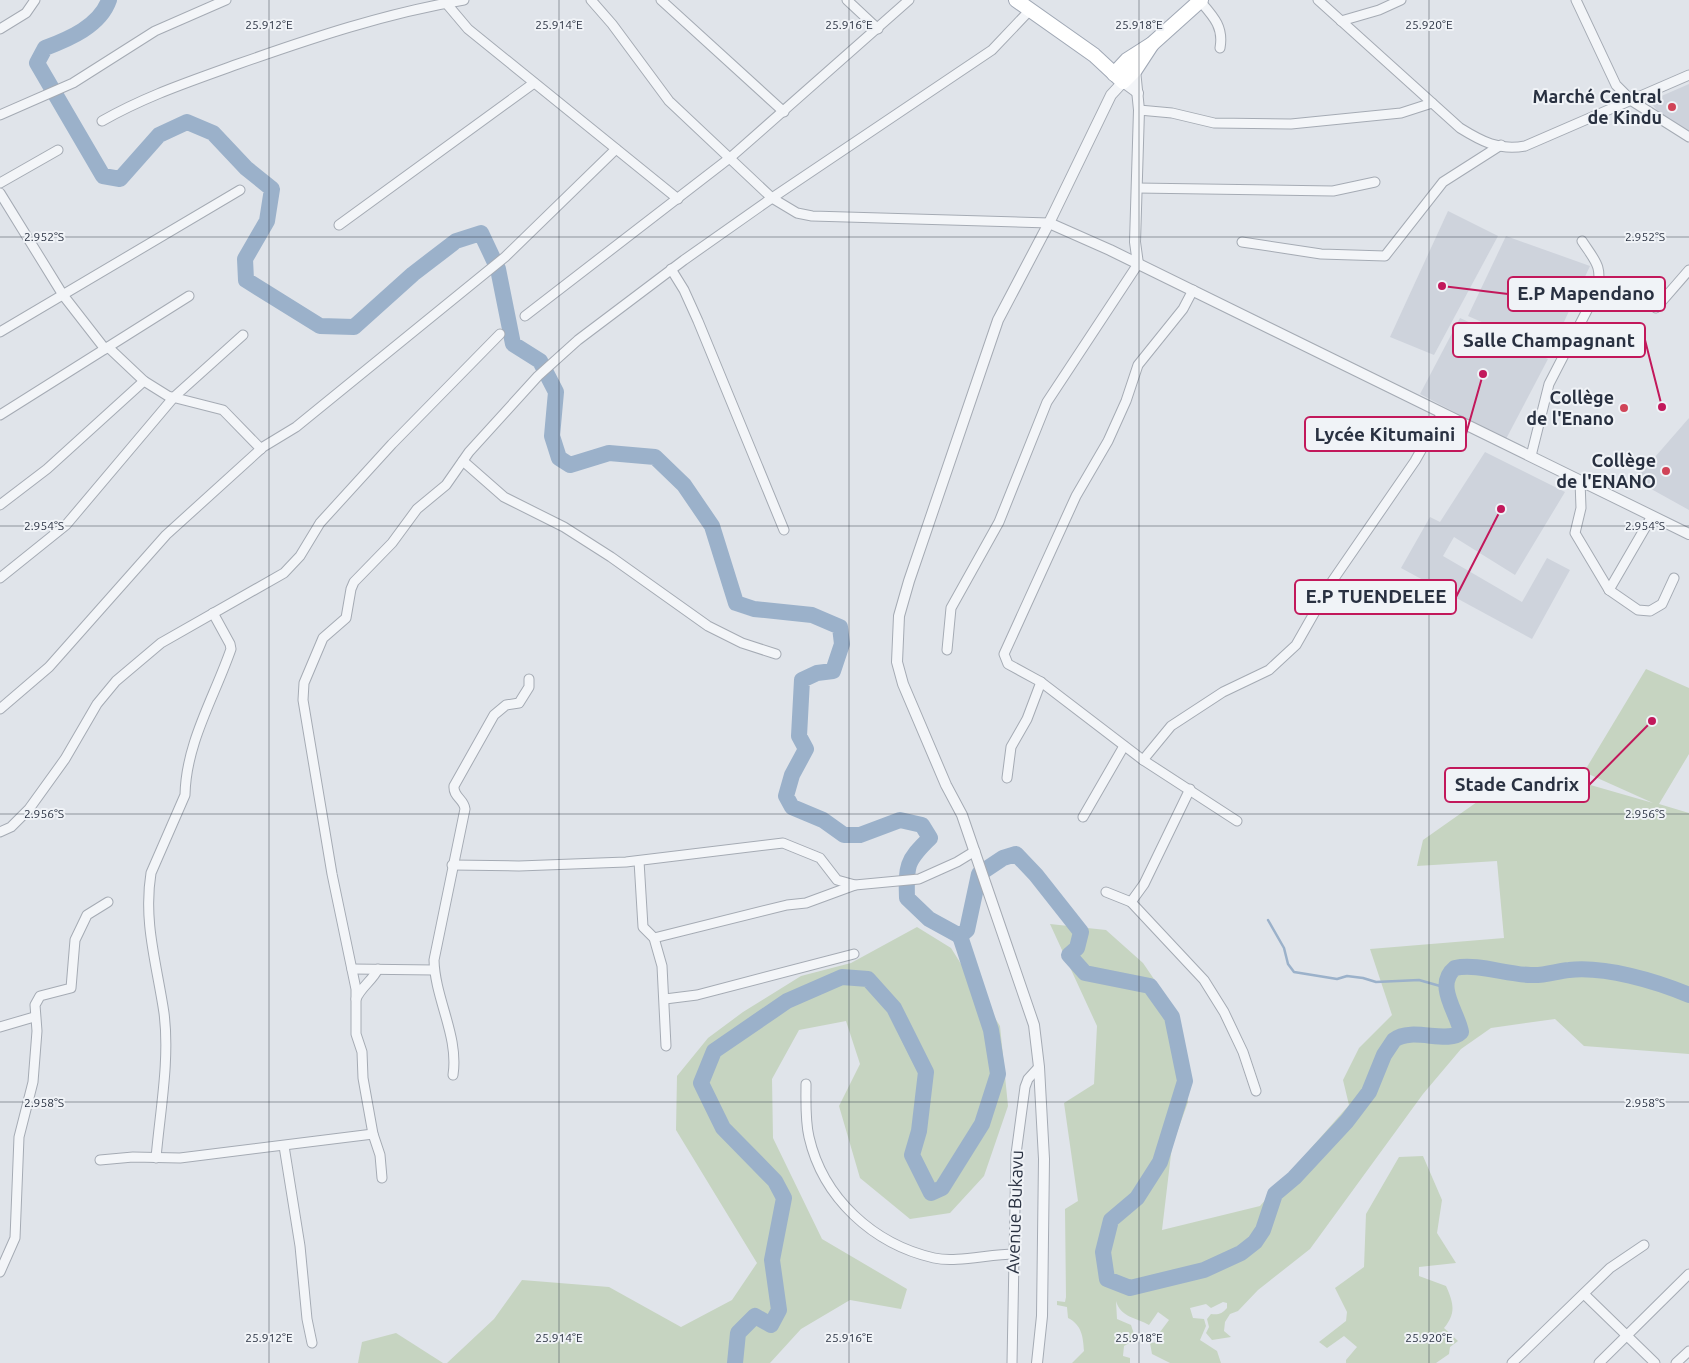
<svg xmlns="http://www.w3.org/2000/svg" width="1689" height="1363" font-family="Ubuntu,sans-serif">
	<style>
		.built { fill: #ced3dc }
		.green { fill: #c6d4c1 }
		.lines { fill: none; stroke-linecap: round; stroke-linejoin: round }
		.stream { stroke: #9bb1ca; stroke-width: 2.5 }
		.river { stroke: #9bb1ca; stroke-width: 16 }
		.minor-casing { stroke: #a5abb4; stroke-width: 11 }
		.tertiary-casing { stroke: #a5abb4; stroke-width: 12 }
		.primary-casing { stroke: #a0a8b5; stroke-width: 16 }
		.minor { stroke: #f3f5f8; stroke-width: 9 }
		.tertiary { stroke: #f3f5f8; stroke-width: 10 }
		.primary { stroke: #fff; stroke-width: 14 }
		.ticks { fill: none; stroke: #293141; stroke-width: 1; stroke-opacity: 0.45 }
		.poi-dot { fill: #d04458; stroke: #f0f3f7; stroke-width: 2 }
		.labels { text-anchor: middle; stroke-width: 4; stroke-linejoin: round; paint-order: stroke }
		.poi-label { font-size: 18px; font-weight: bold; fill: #293141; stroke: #f0f3f7; text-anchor: end }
		.street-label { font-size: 18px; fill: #293141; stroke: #f0f3f7 }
		.ticks-label { font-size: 12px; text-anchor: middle; fill: #293141; stroke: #f0f3f7; stroke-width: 4; stroke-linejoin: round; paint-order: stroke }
		.leader { fill: none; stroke: #c2185b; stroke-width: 2 }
		.callout-dot { fill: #c2185b; stroke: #f0f3f7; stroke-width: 2 }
		.callout { fill: #f0f3f7; stroke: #c2185b; stroke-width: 2 }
		.callout-label { font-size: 19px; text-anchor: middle; font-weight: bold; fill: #293141 }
	</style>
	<rect width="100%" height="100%" fill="#e0e4ea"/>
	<g class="built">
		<polygon points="1689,84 1689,133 1659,113 1650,101"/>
		<polygon points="1448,211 1498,236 1434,355 1390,337"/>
		<polygon points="1506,236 1590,266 1550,352 1468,316"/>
		<polygon points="1460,318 1548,359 1506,439 1420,394"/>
		<polygon points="1689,418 1689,510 1635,480"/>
		<polygon points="1485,452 1565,492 1515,575 1454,537 1443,556 1522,602 1547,558 1570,570 1532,639 1401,568 1430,517 1440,522"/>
	</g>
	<g class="green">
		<path d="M1646,669L1689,688V754L1659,804L1689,813V1054L1584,1046L1555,1019L1491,1028L1461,1049L1423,1094L1310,1249L1258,1290L1238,1311L1230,1314L1225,1322L1224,1331L1231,1337L1212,1340L1206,1333L1209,1327L1207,1319L1211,1314C1218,1315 1222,1314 1227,1308V1303L1223,1302L1211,1308L1206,1304L1190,1308L1193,1318L1204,1319L1206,1326L1200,1340L1217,1351L1221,1363H1170L1152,1354L1150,1343L1160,1342V1332L1169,1320L1158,1312L1149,1325C1137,1318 1120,1317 1116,1301L1117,1319L1131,1325L1134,1334L1133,1341L1124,1346L1123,1356L1130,1358V1363H1072L1084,1351C1083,1337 1082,1325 1068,1318L1067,1307L1057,1305V1301L1065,1302L1066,1297L1065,1209L1078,1201L1064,1103L1094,1084L1097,1026L1050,924L1106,930L1143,963L1173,1007L1188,1102L1172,1146L1162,1230L1260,1206L1349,1105L1343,1080L1359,1048L1392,1015L1370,949L1504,938L1497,861L1417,866L1423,840L1494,790L1587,784L1653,803L1584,772Z"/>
		<polygon points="917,927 951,948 1000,1026 1008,1106 984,1176 950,1213 910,1219 860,1178 839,1106 860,1064 846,1021 799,1030 772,1079 773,1138 822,1239 907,1289 901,1309 850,1300 801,1329 770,1363 447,1363 494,1319 522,1280 609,1287 681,1327 732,1300 757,1263 676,1130 677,1076 708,1038 743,1012 801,976 851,963"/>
		<path d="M1423,1156L1442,1200L1437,1233L1456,1263L1419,1267V1276L1446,1286C1454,1304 1456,1313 1444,1328L1458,1341L1450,1347L1449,1354L1436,1363H1346V1360L1357,1347L1344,1336L1327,1348L1319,1342L1346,1321L1347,1312L1335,1288L1364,1267L1366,1214L1399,1157Z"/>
		<polygon points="396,1333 443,1363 358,1363 362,1342"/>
	</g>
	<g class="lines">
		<polyline class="stream" points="1268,920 1284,948 1288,964 1294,972 1337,979 1347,976 1363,978 1376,982 1419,980 1447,988"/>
		<g class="river">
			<path d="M109,0C100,26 69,39 45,48L37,63L103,176L120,179L159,135L187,122L213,133L246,168L272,189L267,221L245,259L246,280L320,326L354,327L413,274L456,241L481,233L498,269L513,344L540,361L556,392L552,436L559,458L570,465L609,453L655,457L684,485L712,526L736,603L754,609L812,615L840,627L842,644L833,671L817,673L802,680L799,736L806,749L792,775L786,796L792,807L823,820L844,835H860L900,820L922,825L930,838C906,861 906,866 907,898L929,919L960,936L967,930L979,874L1003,858L1016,854L1036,875L1081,932L1077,948L1069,955L1085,973L1150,986L1172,1017L1185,1081L1160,1162L1137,1198L1111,1220L1103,1252L1107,1279L1130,1288L1204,1270L1241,1253L1255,1242L1263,1230L1275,1194L1294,1178L1347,1121L1369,1092L1384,1055L1394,1040C1412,1026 1448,1045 1461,1032C1458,1013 1434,985 1455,968C1477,963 1508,975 1531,975C1544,976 1557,971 1569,970C1605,966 1656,981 1689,995"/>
			<polyline points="735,1363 738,1333 755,1316 771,1325 779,1310 772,1260 784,1198 775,1181 723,1128 701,1083 714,1051 787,1001 842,977 868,979 894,1008 926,1072 919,1131 912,1155 931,1193 942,1188 982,1124 998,1074 991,1030 960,936"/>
		</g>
		<defs>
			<g id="minor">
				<polyline points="591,0 612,24 669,101 772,198 797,213 812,216 1049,223"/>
				<polyline points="661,0 784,112"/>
				<polyline points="847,0 878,29"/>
				<path d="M1318,0L1460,128C1481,141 1499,151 1525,146L1689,75"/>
				<polyline points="1576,0 1616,85 1632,101 1689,137"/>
				<path d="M1200,1C1213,16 1224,27 1220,48"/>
				<polyline points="446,3 468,29 678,199"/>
				<polyline points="1341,21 1379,10 1401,0"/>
				<polyline points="0,29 26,13 35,0"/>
				<polyline points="1139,110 1172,113 1214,123 1291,124 1401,113 1432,103"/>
				<polyline points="0,115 73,83 155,31 226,0"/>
				<path d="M102,121C148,95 189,82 238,64C312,38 386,13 464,0"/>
				<polyline points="0,183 58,150"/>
				<polyline points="1137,188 1333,191 1375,182"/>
				<polyline points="0,193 63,295 105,349"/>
				<polyline points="339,225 534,83"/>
				<polyline points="1242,242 1321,254 1385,256 1443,182 1501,145"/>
				<polyline points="671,269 684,290 698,321 784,530"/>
				<polyline points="1193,290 1183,309 1138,365 1126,401 1108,441 1076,496 1004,654 1008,664 1041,682 1143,760 1237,821"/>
				<polyline points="1656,308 1689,270"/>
				<polyline points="525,316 731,157 909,0"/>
				<polyline points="0,332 240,190"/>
				<polyline points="108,347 144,381 168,396 223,410 261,449"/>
				<polyline points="0,415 189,296"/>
				<path d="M1531,456L1549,384L1597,291C1603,266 1595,261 1582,241"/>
				<polyline points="463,461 504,497 564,527 611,557 708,626 742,643 776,654"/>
				<polyline points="1580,481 1581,508 1575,533 1609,590 1638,610 1650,611 1662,604 1674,578"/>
				<polyline points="0,505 47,469 144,381"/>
				<polyline points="0,578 66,525 174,397 243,335"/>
				<polyline points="1609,590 1652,516"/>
				<polyline points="947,650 951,608 999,522 1047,402 1138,264"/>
				<polyline points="0,709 49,667 166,535 263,447 296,427 505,257 616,149"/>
				<polyline points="1143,760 1171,726 1223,692 1269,670 1296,645 1333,580 1415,461 1442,413"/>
				<polyline points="1007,778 1011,747 1027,719 1041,682"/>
				<polyline points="1083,817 1124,746"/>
				<polyline points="0,832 11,827 29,809 65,759 97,704 116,681 161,643 284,573 300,556 320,523 392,444 500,334"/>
				<polyline points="639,861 643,927 654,938 662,966 666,1046"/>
				<polyline points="452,865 519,866 626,862 783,843 820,858 837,880 855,885 919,879 957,862 975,851"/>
				<polyline points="1106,892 1131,902 1204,980 1224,1012 1243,1052 1256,1091"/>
				<polyline points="1131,902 1144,884 1190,789"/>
				<polyline points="654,938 787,905 806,903 855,885"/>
				<polyline points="352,969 434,970"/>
				<path d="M356,999C361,987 372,981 378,969"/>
				<polyline points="665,999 697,995 854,954"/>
				<polyline points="0,1027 34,1017"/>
				<path d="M453,1075C459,1036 435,999 434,960L465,809C464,799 453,797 454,786L494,715L506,705L519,703L529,687V679"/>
				<path d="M806,1084C806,1101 805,1120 809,1137C823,1198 873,1244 934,1258C957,1263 989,1254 1014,1254"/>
				<polyline points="284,1146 300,1246 307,1319 312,1343"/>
				<path d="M156,1158C160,1111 170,1060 164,1013C157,965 143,922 151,873L185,795C186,743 214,698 231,649L230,644L213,613"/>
				<polyline points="100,1160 133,1157 180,1158 373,1134"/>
				<polyline points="382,1178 380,1155 373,1134 363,1078 362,1052 356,1034 356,989 332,874 303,700 304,683 323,638 346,618 351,589 354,582 392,543 417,509 446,485 469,452 538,376 578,340 684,260 772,198 992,50 1030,10"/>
				<polyline points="0,1272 15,1238 19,1137 33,1082 37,1031 35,1005 40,996 71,988 75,940 87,915 108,902"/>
				<polyline points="1584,1294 1655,1363"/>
				<polyline points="1012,1363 1016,1154 1025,1087 1028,1079 1039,1067"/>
				<polyline points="1512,1363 1610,1268 1644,1245"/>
				<polyline points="1599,1363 1689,1274"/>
				<polyline points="1676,1363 1689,1351"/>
			</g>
			<g id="tertiary">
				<polyline points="1135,70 1139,110 1135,242 1138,264"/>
				<polyline points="1049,223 1110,250 1689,534"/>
				<polyline points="1037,1363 1042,1316 1044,1159 1039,1067 1034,1025 962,815 946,785 903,684 897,662 899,616 909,581 998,320 1049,223 1111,95 1123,82 1138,93"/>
			</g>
			<g id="primary">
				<polyline points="1016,0 1094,55 1123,82 1135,70 1152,44"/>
				<polyline points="1114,74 1127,60 1152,44 1201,0"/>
			</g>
		</defs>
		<use href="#minor" class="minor-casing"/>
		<use href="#tertiary" class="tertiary-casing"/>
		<use href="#primary" class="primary-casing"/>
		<use href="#minor" class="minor"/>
		<use href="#tertiary" class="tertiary"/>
		<use href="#primary" class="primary"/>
	</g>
	<path class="ticks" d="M269,0V1363M559,0V1363M849,0V1363M1139,0V1363M1429,0V1363M0,237H1689M0,526H1689M0,814H1689M0,1102H1689"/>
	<g class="poi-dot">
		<circle cx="1672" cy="107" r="5"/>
		<circle cx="1624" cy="408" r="5"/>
		<circle cx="1666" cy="471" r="5"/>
	</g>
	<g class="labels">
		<g class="poi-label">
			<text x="1662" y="103">Marché Central<tspan x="1662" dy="21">de Kindu</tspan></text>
			<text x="1614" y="404">Collège<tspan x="1614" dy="21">de l'Enano</tspan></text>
			<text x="1656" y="467">Collège<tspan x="1656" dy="21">de l'ENANO</tspan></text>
		</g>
		<g class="street-label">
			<text transform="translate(1015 1212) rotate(-88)" y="6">Avenue Bukavu</text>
		</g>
	</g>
	<g class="ticks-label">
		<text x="269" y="29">25.912°E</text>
		<text x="559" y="29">25.914°E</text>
		<text x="849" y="29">25.916°E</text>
		<text x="1139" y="29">25.918°E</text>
		<text x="1429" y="29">25.920°E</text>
		<text x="44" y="241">2.952°S</text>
		<text x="1645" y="241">2.952°S</text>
		<text x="44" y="530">2.954°S</text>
		<text x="1645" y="530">2.954°S</text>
		<text x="44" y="818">2.956°S</text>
		<text x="1645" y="818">2.956°S</text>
		<text x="44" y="1107">2.958°S</text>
		<text x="1645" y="1107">2.958°S</text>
		<text x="269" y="1342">25.912°E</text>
		<text x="559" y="1342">25.914°E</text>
		<text x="849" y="1342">25.916°E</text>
		<text x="1139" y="1342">25.918°E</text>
		<text x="1429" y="1342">25.920°E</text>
	</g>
	<path class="leader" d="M1442 286L1508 294M1662 407L1645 340M1483 374L1466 434M1501 509L1456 597M1652 721L1589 785"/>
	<g class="callout-dot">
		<circle cx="1442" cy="286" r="5"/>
		<circle cx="1662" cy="407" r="5"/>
		<circle cx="1483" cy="374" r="5"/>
		<circle cx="1501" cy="509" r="5"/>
		<circle cx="1652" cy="721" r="5"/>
	</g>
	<g class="callout">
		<rect x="1508" y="277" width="157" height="34" rx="5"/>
		<rect x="1453" y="323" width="192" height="34" rx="5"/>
		<rect x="1305" y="417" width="161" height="34" rx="5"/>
		<rect x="1295" y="580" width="161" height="34" rx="5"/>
		<rect x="1445" y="768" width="144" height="34" rx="5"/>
	</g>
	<g class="callout-label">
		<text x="1586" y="300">E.P Mapendano</text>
		<text x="1549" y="347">Salle Champagnant</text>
		<text x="1385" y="441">Lycée Kitumaini</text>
		<text x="1376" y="603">E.P TUENDELEE</text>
		<text x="1517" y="791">Stade Candrix</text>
	</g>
</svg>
